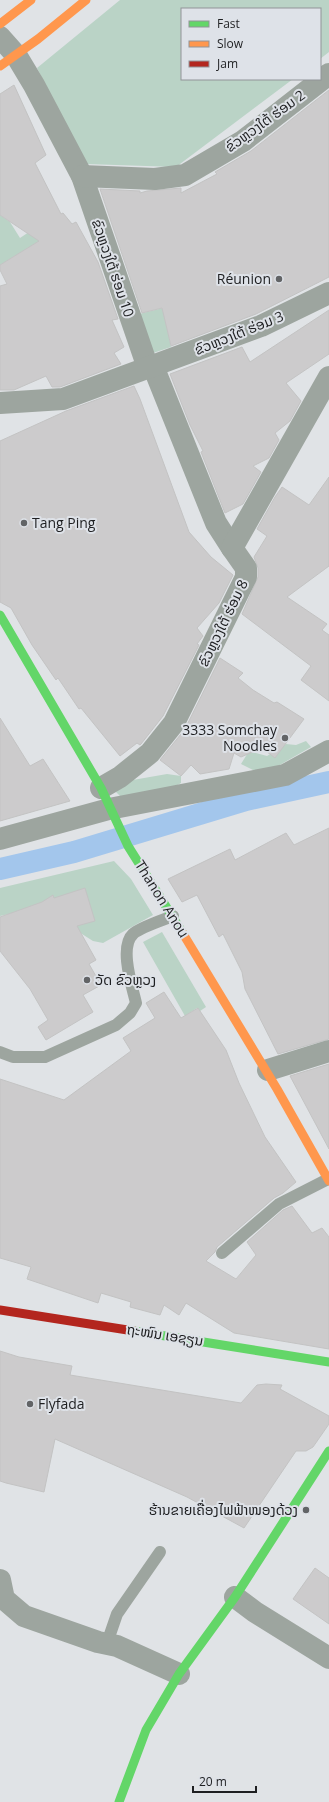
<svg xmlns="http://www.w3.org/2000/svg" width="329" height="1802" font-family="'Open Sans','Noto Sans Lao',sans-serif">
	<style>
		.green { fill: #bad3c6 }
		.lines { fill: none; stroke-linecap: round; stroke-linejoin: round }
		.canal { stroke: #a3c6ec; stroke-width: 22 }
		.building { fill: #cccbcc; stroke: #c3c3c3 }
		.lane { stroke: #9da59f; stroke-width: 12 }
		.street { stroke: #9da59f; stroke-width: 22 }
		.fast { stroke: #63d668; stroke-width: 9 }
		.slow { stroke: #ff974d; stroke-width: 9 }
		.jam { stroke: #b3261e; stroke-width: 9 }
		.poi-dot { fill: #626466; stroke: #dee2e8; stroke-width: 1.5 }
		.labels { text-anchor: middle; stroke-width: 4; stroke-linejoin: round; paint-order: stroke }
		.street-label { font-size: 14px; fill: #1e1f21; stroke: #dee2e8 }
		.poi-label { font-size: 14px; fill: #1e1f21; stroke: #dee2e8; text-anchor: end }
	</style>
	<rect width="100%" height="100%" fill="#e0e3e6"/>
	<g class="green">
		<polygon points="120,0 329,0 329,52 320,59 320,9 182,9 182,79 293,79 176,167 86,164 37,68"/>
		<polygon points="0,215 10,222 20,238 32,230 43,239 0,265"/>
		<polygon points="183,303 191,339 183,319 167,327 171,347 153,353 139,314"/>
		<polygon points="306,741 311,747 271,770 253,770 241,764 249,751 267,756 286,744 296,745"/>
		<polygon points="167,774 181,776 181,783 167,791 122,798 116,792 127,781"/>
		<polygon points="114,861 131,879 153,915 103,943 93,941 74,929 63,902 0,916 0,888"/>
		<polygon points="162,932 206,1007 200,1011 197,1008 185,1016 143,942"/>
	</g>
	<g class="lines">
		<polyline class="canal" points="0,869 74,852 246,800 329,782"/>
	</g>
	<g class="building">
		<polygon points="14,85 46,155 35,163 61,214 63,213 72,224 76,222 98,262 118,319 112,320 124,347 114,353 121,364 60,387 52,387 46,376 14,390 0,390 0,286 7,284 0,270 0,265 39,241 0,215 0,94"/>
		<polygon points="329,90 329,277 256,314 171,346 162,308 142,313 100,189 140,191 140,193 147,191 181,188 181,193 217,174 215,172 251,151"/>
		<polygon points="329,310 329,354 286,383 301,401 290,421 275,433 279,440 269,458 253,466 261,472 243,504 225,513 201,452 203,451 190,425 170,374 242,347 250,362"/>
		<polygon points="134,386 140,399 189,532 211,557 233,575 219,603 197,628 203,636 197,644 199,645 163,716 141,744 140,745 137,743 120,756 81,708 79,709 58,678 56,680 32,645 11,608 0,602 0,441 66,411"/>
		<polygon points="329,477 329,566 287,597 327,624 322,630 329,635 329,701 301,680 311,666 242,614 258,577 258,568 254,557 267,536 257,529 275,497 282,487 309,505"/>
		<polygon points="220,658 243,673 238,678 253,690 274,703 277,702 304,719 275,758 262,748 241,757 234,753 229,769 200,774 191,765 181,776 160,760 185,729"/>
		<polygon points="0,718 30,766 43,759 70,801 0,821"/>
		<polygon points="329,828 329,1039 278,1054 245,989 242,972 223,934 219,937 197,895 182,902 168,879 230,849 235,860 286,833 294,845"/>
		<polygon points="85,888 95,921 77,926 96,960 89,964 101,985 83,995 93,1012 46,1040 38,1027 48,1020 30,989 0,951 0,917 42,902 53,895 54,898"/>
		<polygon points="164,992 181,1018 198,1008 226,1050 239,1083 265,1137 296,1182 283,1193 274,1198 217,1247 215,1252 206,1261 236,1279 256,1255 247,1242 283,1210 292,1206 312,1233 322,1228 329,1237 329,1349 234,1333 186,1303 179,1315 164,1305 160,1315 130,1307 131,1302 101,1293 98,1303 27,1279 31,1267 0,1258 0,1079 64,1100 131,1051 123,1038 155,1018 146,1003"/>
		<polygon points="329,1064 329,1149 290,1076"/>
		<polygon points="0,1351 19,1357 72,1366 70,1375 241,1403 257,1385 266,1384 282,1385 280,1389 329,1416 329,1424 313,1447 306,1451 296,1451 244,1528 187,1497 55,1439 44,1492 6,1483 0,1481"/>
		<polygon points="315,1568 329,1578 329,1624 293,1599"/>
	</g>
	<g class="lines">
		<g class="lane">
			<path d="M0,1052L13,1057H45L116,1025L130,1013L136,1003C132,986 119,947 133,934C139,928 163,920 173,916"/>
			<polyline points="222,1253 279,1204 328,1179"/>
			<polyline points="107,1643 117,1614 160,1552"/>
		</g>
		<g class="street">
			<polyline points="0,37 16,55 34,85 82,176 148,368"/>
			<polyline points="82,176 155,179 185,175 243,141 329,74"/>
			<polyline points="153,366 216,523 232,548"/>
			<polyline points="0,403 63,399 261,326 329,293"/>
			<polyline points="101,788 120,777 150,753 174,723 246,577 246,568 232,548 329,377"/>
			<polyline points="0,839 109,809 285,775 329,751"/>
			<polyline points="268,1070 329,1051"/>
			<polyline points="0,1580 4,1599 24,1616 98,1642 117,1646 179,1674"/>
			<polyline points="235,1597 255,1612 329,1658"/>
		</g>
		<g class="fast">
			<polyline points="0,615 101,788 128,846 182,932"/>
			<polyline points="134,1331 329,1362"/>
			<polyline points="119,1802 146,1730 179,1674 235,1597 329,1451"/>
		</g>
		<g class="slow">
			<polyline points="0,24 31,0"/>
			<polyline points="0,66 38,39 86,0"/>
			<polyline points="182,932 277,1089 329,1181"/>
		</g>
		<polyline class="jam" points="0,1310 134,1331"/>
	</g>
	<g class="poi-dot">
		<circle cx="279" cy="279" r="4"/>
		<circle cx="24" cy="523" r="4"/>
		<circle cx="285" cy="738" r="4"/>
		<circle cx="87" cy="980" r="4"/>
		<circle cx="30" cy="1404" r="4"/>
		<circle cx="306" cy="1510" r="4"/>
	</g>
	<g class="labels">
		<g class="street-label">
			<text transform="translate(265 121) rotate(-36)" y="5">ຂົວຫຼວງໃຕ້ ຮ່ອມ 2</text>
			<text transform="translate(113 268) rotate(71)" y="5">ຂົວຫຼວງໃຕ້ ຮ່ອມ 10</text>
			<text transform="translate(239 333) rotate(-22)" y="5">ຂົວຫຼວງໃຕ້ ຮ່ອມ 3</text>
			<text transform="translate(223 623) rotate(-64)" y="5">ຂົວຫຼວງໃຕ້ ຮ່ອມ 8</text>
			<text transform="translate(162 899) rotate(58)" y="5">Thanon Anou</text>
			<text transform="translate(165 1335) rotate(9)" y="5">ຖະໜົນ ເອຊຽນ</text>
		</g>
		<g class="poi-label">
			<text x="271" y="284">Réunion</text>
			<text x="32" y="528" text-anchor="start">Tang Ping</text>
			<text x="277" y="735">3333 Somchay<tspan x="277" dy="16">Noodles</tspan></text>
			<text x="95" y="985" text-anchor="start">ວັດ ຂົວຫຼວງ</text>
			<text x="38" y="1409" text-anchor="start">Flyfada</text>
			<text x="298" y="1515">ຮ້ານຂາຍເຄື່ອງໄຟຟ້າໜອງດ້ວງ</text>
		</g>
	</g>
	<rect x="181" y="8" width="140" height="72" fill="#dee2e8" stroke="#919498"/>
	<rect x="189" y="21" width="20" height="6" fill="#63d668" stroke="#919498"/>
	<text x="217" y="28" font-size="12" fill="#1e1f21">Fast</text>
	<rect x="189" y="41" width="20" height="6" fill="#ff974d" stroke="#919498"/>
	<text x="217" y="48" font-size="12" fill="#1e1f21">Slow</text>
	<rect x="189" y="61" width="20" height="6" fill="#b3261e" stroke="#919498"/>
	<text x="217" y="68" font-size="12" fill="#1e1f21">Jam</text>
	<path d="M193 1786v6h63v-6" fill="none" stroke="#1e1f21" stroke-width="2"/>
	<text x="199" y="1786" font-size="12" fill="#1e1f21" stroke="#dee2e8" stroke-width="3" paint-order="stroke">20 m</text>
</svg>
